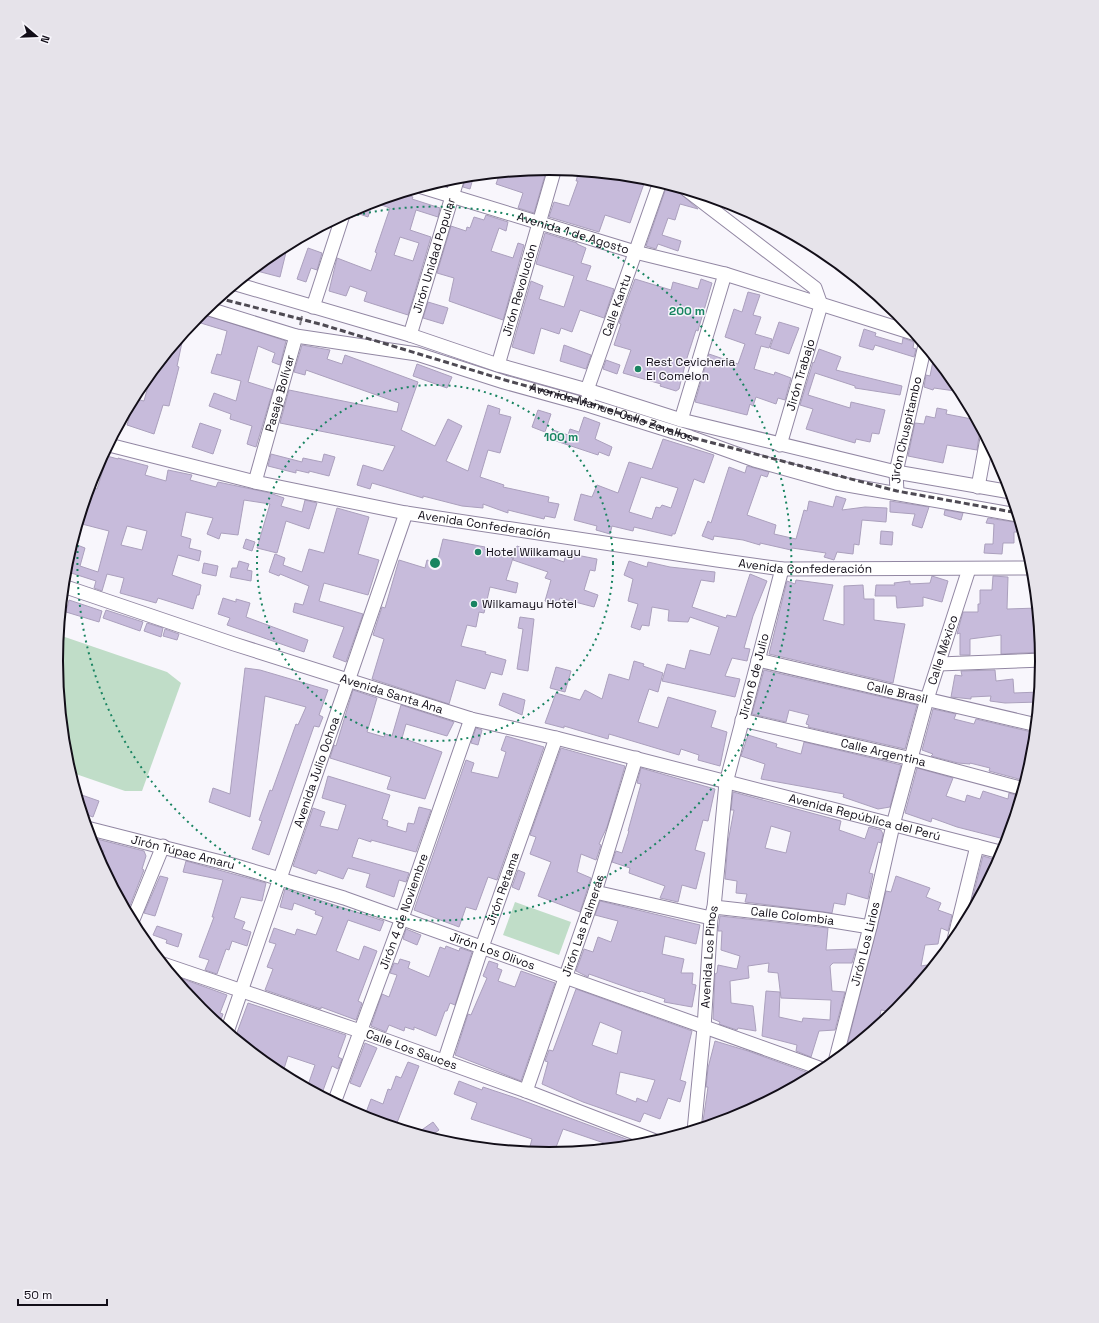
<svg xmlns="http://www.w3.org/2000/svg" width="1099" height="1323" font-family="'Space Grotesk',sans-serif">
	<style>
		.green { fill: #c0ddc8 }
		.building { fill: #c7bbdb; stroke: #aba0bd; fill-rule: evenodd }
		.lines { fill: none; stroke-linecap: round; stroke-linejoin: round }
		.minor-casing { stroke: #9287a3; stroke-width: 15 }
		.path { stroke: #827f87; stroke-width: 2; stroke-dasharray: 4 2; stroke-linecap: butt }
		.minor { stroke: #fff; stroke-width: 13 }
		.rail { stroke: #4e4a53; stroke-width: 3; stroke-dasharray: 6 3; stroke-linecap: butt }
		.ring { fill: none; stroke: #198461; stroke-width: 2; stroke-dasharray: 2 4 }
		.poi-dot { fill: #198461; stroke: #f8f6fc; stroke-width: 1.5 }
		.labels { text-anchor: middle; stroke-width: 3; stroke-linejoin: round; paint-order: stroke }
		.street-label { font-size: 12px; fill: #120e18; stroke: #f8f6fc }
		.poi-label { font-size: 12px; fill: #120e18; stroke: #f8f6fc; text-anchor: start }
		.rim { fill: none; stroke: #120e18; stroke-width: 2 }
		.centre { fill: #198461; stroke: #f8f6fc; stroke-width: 2 }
		.ring-label { font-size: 12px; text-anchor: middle; font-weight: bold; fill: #198461; stroke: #f8f6fc; stroke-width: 3; stroke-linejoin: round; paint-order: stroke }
	</style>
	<rect width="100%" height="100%" fill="#f8f6fc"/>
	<g class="green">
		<polygon points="59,635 167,672 181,683 142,791 125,791 70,772 65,758 56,661"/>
		<polygon points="515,902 571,922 559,955 503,935"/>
	</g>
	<g class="building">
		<polygon points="547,168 534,213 518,208 523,193 496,184 500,173"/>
		<polygon points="579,171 646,178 630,223 605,215 599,232 549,217 554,202 569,206 578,181 576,181"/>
		<polygon points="474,175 470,189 463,187 466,176"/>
		<polygon points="666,188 681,194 698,209 680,204 675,220 668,218 662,235 681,241 678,251 658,244 656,249 646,246"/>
		<path d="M401,193L413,197L412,199L440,208L438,217L416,210L410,230L431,237L408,315L364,301L367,292L350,286L346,296L329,291L337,258L371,271L377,253L375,252L390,208L373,202L368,217L351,211L361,205ZM400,237L419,243L413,261L394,255Z"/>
		<polygon points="486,215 508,222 506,231 499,228 491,251 513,258 518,243 524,245 503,320 449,301 454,278 437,273 451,226 466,231 467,227 470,228 474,217 484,220"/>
		<polygon points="545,233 577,243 577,244 586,248 581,263 591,266 586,280 614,289 604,318 580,310 572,332 561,328 559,334 541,328 534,354 512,347 531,281 543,286 539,299 564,307 574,276 536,264"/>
		<polygon points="288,244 280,277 257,271 258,265 276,251"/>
		<polygon points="308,248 322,253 317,270 311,268 306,282 297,279"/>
		<polygon points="635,279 671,290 673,282 698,289 701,279 712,283 699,327 698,331 696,330 686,361 679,389 676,391 660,386 661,384 623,373 631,350 614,345 621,324 619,323"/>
		<polygon points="748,292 760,295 753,315 761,317 755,334 772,339 769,348 761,346 754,369 774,375 775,372 791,378 785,400 778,398 776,404 756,397 753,406 750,404 747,415 695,402 709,354 738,364 745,344 725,337 734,309 742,312"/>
		<polygon points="428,302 448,308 443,324 423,318"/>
		<polygon points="200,313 286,341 280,365 272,362 275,353 258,346 248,382 273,390 256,447 247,444 252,426 230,419 231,414 209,406 214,393 236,401 241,381 211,373 217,354 221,355 227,331 194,321"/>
		<polygon points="779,322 799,328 789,354 770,348"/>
		<polygon points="864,329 876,333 875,336 902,344 903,338 914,342 913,348 916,349 914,357 875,345 873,350 859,346"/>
		<polygon points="184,333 177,366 179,367 169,406 163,405 154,434 127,425 135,399 144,401 152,372"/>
		<polygon points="302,345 330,350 327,359 342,364 345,355 418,382 401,430 435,446 448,419 462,426 446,461 468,471 488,405 500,409 499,414 511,417 500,453 488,450 480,477 504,485 503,487 549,497 548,502 559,504 555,518 545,516 544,519 508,510 508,513 483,504 483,508 462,506 423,496 423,498 372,483 370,489 357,485 363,465 383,471 395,446 280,423 289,390 397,412 399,403 306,370 305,375 294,372"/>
		<polygon points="564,345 591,355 586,369 560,361"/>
		<polygon points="819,349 841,357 836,370 902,386 900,395 855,388 855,386 815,373 808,395 850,408 851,402 885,410 879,434 872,433 870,442 856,439 855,443 806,429 813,409 800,405 813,362 814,363"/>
		<polygon points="934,356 960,388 962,392 934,388 933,390 924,387 926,375 930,376"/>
		<polygon points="606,360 620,365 617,374 603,369"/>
		<polygon points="417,364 452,377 447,388 413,376"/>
		<polygon points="937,408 947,410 946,414 977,420 983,431 979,436 977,450 947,445 943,463 908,456 915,423 924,424 926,416 935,418"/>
		<polygon points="538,410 551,414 545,432 532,427"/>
		<polygon points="584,417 600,423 595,439 612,447 609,456 599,452 598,455 550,439 553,430 568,435 570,429 579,432"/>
		<polygon points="200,423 221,430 213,454 192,447"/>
		<path d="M663,439L714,455L704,483L694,479L675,534H672V536L634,527L633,531L612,526L610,534L596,530L597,526L574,520L581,494L592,497L597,485L618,493L629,462L652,469ZM641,477L678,488L671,508L662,505L660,508L656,507L652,519L629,512Z"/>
		<polygon points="271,454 302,462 303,458 322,462 324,454 335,457 329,476 309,471 309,473 296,470 296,473 268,466"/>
		<path d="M103,455L118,459V458L148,466L145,475L166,481L168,470L192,475L190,480L216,487L218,482L270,493L284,498L281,506L302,512L305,500L317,503L309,529L286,521L277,553L257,548L270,504L244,500L238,535L221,533L219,539L207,534L213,518L186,512L181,536L191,539L189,548L201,551L199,561L178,555L172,575L201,585L199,595H197L193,609L158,598L156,603L120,593L124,578L107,574L102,591L94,588L96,581L65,571L72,543L85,548L80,566L98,572L109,531L78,523L89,486L97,489L104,467L98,465ZM127,526L147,531L142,550L121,545Z"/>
		<polygon points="747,466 769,472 767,477 761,475 747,515 776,525 774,534 796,539 804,510 807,511 809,501 833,507 836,496 846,499 842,510 865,507 887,508 886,522 862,520 859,545 854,544 853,554 837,552 834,560 824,557 826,553 792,548 791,550 760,543 760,545 743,540 714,536 713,540 702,536 708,521 711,523 729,467 745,473"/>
		<polygon points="890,501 929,507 922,528 912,525 915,514 890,512"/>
		<polygon points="337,508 369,517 358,554 379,560 368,595 324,583 319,601 363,614 346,662 333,657 344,627 293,612 295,603 303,605 309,586 280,574 279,576 269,572 275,554 285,558 283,565 302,572 309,549 324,553"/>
		<polygon points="945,510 963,513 961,520 944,515"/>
		<polygon points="988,518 1020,523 1019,532 1014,532 1014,543 1003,543 1002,554 984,553 985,544 993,544 994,524 986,523"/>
		<polygon points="881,531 893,532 892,545 880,544"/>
		<polygon points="246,539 255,542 252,551 243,548"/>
		<polygon points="443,539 485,547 484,549 513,558 506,580 518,583 516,593 490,587 484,613 479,612 476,627 467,625 461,646 486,652 485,654 506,660 502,675 491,672 485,689 456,680 449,704 372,679 384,639 373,635 382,607 385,608 399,560 425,568 427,560 437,563"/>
		<polygon points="517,546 564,562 566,553 597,559 595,571 590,570 584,590 598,595 594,607 560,598 557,605 545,601 551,580 545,578 548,572 513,560"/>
		<polygon points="239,561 249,564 247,570 252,571 251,581 230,577 232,568 237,568"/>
		<polygon points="629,561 647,567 648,562 670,567 715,572 714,582 701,580 692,607 726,618 727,615 736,617 750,574 767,581 753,616 744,648 750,649 747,661 732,658 725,676 740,679 735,697 662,681 667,664 685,669 690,650 710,655 719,627 690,617 688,622 668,621 669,610 652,607 649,626 642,625 640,630 631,627 638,604 628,601 633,579 624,575"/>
		<polygon points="204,563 218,566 216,576 202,573"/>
		<polygon points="932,576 948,581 942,602 923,597 923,606 897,608 896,596 875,596 876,585 895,585 894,583 910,581 910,584 930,583"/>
		<polygon points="993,576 1008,577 1007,609 1038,608 1042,652 1001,654 1001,635 970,639 970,655 960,655 960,633 957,634 963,612 978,612 978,604 980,604 980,590 992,590"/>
		<polygon points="796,580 833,585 823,620 844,625 844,586 863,585 864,599 874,599 874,620 905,624 893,683 769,654 787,581 795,584"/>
		<polygon points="223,598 236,602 236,599 250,603 246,617 308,640 304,652 227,625 230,618 218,614"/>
		<polygon points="69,600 102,611 99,622 66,612"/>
		<polygon points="106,610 143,622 140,631 103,618"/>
		<polygon points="520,617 534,619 528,671 517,669 523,629 518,628"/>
		<polygon points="147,623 163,628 161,637 144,631"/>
		<polygon points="165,629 179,634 177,640 163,636"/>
		<polygon points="634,661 644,664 643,666 663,673 658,692 649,689 638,722 658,728 668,697 716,711 711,727 727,732 720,766 698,760 699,755 681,749 679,755 609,734 608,739 564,726 564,728 545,723 556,693 580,700 585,690 602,699 609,674 629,680"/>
		<polygon points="556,667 571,671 565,692 550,688"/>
		<polygon points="245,668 260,670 328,690 319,715 323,717 319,727 314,726 269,855 252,849 262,821 259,820 270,790 272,791 296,724 298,725 306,707 265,696 250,817 209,802 213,788 230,794"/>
		<polygon points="764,670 917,705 905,749 808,727 809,725 806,724 809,715 789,710 786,722 752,714"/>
		<polygon points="995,670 996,681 1013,679 1014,693 1040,692 1039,702 1005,703 990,701 991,696 971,697 971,699 951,697 955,675 962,676 961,671"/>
		<polygon points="353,690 377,698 367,732 384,737 385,734 392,736 401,705 454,722 447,736 406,724 402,738 442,752 425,799 387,789 391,777 330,758 334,745 336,746"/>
		<polygon points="503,693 525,700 522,715 499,705"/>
		<polygon points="933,709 956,714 954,719 974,724 976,719 1036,733 1030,758 1033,759 1026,781 989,771 990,768 970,763 970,764 958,763 931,756 933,754 922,750"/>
		<polygon points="476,728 482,730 478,745 471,743"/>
		<polygon points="748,735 777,744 776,747 801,754 804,742 901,765 890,807 878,809 843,797 844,794 761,779 765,764 741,756"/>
		<polygon points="506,736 544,747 497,880 488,877 476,910 466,907 459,927 414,910 466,760 474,763 471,772 498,778 506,752 501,750"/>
		<polygon points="561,748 625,766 607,827 599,844 601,845 596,860 581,854 577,872 591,878 580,912 538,896 551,862 530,854 536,837 530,835"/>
		<polygon points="641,768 715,789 708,821 703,820 695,850 705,853 696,889 682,885 678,902 660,898 665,886 629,873 630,868 612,862 616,851 622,853 629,831 628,831 641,784 637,783"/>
		<polygon points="917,768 953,778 946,796 965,802 967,795 980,799 983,791 1008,799 1009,793 1022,797 1008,840 957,827 932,818 931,822 905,813"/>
		<polygon points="328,776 390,795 382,819 388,821 387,826 406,832 408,823 414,824 419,807 431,810 416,852 371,840 371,842 359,838 358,839 352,857 409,873 406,882 399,880 394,897 366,887 370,874 348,868 343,879 318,870 316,874 293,866 313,808 325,812 320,826 338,830 346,805 322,798"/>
		<path d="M733,792L841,821L839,830L865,839L869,827L881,830L883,834L881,843L878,842L869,873L873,874L868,899L847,893L845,905L834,903L832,913L745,902L747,894L736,893L737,881L725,879L728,842L734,810H731ZM771,826L791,832L786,853L765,848Z"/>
		<polygon points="76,793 99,801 93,817 82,813"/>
		<polygon points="89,837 144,851 146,856 142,869 144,870 129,908 123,905 100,862 104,851 93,848"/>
		<polygon points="983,856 1000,861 968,920 967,920"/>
		<polygon points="186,861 266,883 262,901 241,897 234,918 245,922 242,929 251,932 247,946 232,941 229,950 226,949 217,974 205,970 209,960 199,957 214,917 212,917 223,880 183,872"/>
		<polygon points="518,870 525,873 519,890 512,887"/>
		<polygon points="160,876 168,878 155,916 144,913"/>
		<polygon points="896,876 930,888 926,897 941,903 938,910 952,915 948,931 941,928 938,944 925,945 921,966 927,965 929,973 926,976 914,979 916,990 910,996 904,997 905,1003 901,1007 888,1008 888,1011 881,1010 878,1027 862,1040 857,1038 855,1046 845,1054 886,891 891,892"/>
		<polygon points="285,889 384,921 380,931 348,920 336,951 359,960 364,946 377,951 358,1001 362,1003 356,1020 321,1007 321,1009 265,990 273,969 267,967 276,944 269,942 274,928 295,935 297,929 316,935 323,917 315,914 316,911 294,903 292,910 280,907"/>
		<polygon points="600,901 700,925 696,944 665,936 662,954 684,959 681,973 693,973 692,984 696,985 692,1007 664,1002 665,999 641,991 640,992 589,974 588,977 576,971 584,949 593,952 598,937 611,942 618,921 595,915"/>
		<polygon points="720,916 828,928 826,950 856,949 852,963 833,963 830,966 832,991 845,992 835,1030 819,1031 811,1057 796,1051 797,1045 762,1036 766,991 780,992 779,1017 802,1022 803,1018 830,1020 831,1000 781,998 778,973 768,972 769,963 748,966 749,978 730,981 731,1003 753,1006 756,1031 738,1028 737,1030 719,1024 720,1022 713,1019 715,974 717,973 718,965 737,969 740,956 721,950 722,931 718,931"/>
		<polygon points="157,926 182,934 178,947 166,943 167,940 153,935"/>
		<polygon points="406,929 421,935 417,945 403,939"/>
		<polygon points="446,946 459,951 460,948 472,952 455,1005 450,1003 447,1011 445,1011 436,1036 414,1027 414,1030 405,1027 404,1031 389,1025 386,1032 371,1026 382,994 389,997 397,975 390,973 394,963 398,964 400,959 410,962 408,968 429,977 440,947 445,949"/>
		<polygon points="489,961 498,964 497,968 502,970 498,981 515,987 521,971 555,983 521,1081 455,1055 468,1014 471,1015 487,978 483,976"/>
		<polygon points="172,975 227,995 220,1013 223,1014 219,1026 200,1010"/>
		<path d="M576,989L692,1031L680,1080L686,1082L680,1102L668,1098L660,1119L644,1113L640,1122L583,1102L542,1084L548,1062L545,1061L549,1050L553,1051ZM600,1022L622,1031L617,1054L592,1045ZM620,1072L655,1080L647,1102L637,1098L636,1102L616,1094Z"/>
		<polygon points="248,1003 346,1035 338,1057 342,1059 338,1069 332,1066 321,1096 307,1088 315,1065 288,1056 282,1075 235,1038"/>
		<polygon points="715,1041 748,1051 817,1076 738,1118 702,1128 708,1087 706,1087 708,1068"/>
		<polygon points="365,1043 377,1048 360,1087 350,1083"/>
		<polygon points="408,1062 419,1066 395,1128 364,1118 371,1099 383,1104 388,1089 391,1090 396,1076 401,1078"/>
		<polygon points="459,1081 482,1090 483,1087 516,1098 645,1146 601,1150 604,1143 563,1129 553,1155 530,1153 531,1151 529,1150 532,1139 471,1119 477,1103 454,1094"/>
		<polygon points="433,1122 439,1130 428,1138 416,1134"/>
	</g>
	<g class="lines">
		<defs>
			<g id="minor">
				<path id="s1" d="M422,187L635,252L725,274L916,334"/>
				<polyline points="687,190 815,288 821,305"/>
				<polyline points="236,284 410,335 498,365 587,390 681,420 896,472 1011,492"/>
				<polyline points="313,307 343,215"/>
				<polyline points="206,308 296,336 417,354 504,382 591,406 690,437 754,460 836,483 1018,515"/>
				<path id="s2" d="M410,335L458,177"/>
				<path id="s3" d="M498,365L555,168"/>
				<path id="s4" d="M589,397L587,390L660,182"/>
				<polyline points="681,420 725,274"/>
				<path id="s5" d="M109,445L255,482L406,513L717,560L782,569L1034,568"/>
				<path id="s6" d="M780,445L821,305"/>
				<path id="s7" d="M255,482L296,336"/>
				<polyline points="978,487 987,438"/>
				<path id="s8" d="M897,492L896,472L925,345"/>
				<path id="s9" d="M63,586L234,644L471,719L556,738L1004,853"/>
				<path id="s10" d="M758,660L1037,725"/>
				<polyline points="939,664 1043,660"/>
				<path id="s11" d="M742,720L912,759L1024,789"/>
				<path id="s12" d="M87,828L233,865L344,898L825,1070"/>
				<polyline points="595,892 711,918"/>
				<path id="s13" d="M714,907L821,919L870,927"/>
				<polyline points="132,922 163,846"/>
				<polyline points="953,944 977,846"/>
				<path id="s14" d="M163,964L360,1031L526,1091L658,1142"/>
				<path id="s15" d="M227,1032L406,513"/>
				<path id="s16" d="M444,1062L482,947L556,738"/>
				<path id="s17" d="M835,1062L870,927L893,825L927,699L969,569"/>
				<path id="s18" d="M526,1091L595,892L636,758"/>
				<path id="s19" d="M334,1103L402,918L471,719"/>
				<path id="s20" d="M694,1131L704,1028L711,918L714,907L726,783L782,569"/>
			</g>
		</defs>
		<use href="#minor" class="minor-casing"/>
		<polyline class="path" points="300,325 302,316"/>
		<use href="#minor" class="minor"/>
		<path class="rail" id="s21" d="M218,298L320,324L505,380L592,404L690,437L897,491L1018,513"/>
	</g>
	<g class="ring">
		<circle cx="435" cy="563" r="178"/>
		<path d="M334 221A357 357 0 1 1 81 513"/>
	</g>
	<g class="poi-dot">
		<circle cx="638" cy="369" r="4"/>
		<circle cx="478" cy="552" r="4"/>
		<circle cx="474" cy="604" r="4"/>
	</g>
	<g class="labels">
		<g class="street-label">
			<text dy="4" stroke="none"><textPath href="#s1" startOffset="158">Avenida 1 de Agosto</textPath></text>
			<text dy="4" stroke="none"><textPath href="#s2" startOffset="83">Jirón Unidad Popular</textPath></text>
			<text dy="4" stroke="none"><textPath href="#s3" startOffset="78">Jirón Revolución</textPath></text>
			<text dy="4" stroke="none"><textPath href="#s4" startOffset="97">Calle Kantu</textPath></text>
			<text dy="4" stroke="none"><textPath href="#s6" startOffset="73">Jirón Trabajo</textPath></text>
			<text dy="4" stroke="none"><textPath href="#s7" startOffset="92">Pasaje Bolívar</textPath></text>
			<text dy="4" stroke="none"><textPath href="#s21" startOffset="410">Avenida Manuel Callo Zevallos</textPath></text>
			<text dy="4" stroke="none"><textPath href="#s8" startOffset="63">Jirón Chuspitambo</textPath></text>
			<text dy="4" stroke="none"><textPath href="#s5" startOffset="384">Avenida Confederación</textPath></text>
			<text dy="4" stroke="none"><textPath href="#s5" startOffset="708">Avenida Confederación</textPath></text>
			<text dy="4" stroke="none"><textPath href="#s17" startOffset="426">Calle México</textPath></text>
			<text dy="4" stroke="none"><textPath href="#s20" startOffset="460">Jirón 6 de Julio</textPath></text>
			<text dy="4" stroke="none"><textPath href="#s10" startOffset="143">Calle Brasil</textPath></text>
			<text dy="4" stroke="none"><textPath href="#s9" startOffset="346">Avenida Santa Ana</textPath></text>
			<text dy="4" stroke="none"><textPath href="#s11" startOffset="145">Calle Argentina</textPath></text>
			<text dy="4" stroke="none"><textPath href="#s15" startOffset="275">Avenida Julio Ochoa</textPath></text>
			<text dy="4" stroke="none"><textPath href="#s9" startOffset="835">Avenida República del Perú</textPath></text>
			<text dy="4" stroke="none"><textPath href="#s12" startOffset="99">Jirón Túpac Amaru</textPath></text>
			<text dy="4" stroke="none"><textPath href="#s16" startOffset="183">Jirón Retama</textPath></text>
			<text dy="4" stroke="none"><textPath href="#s19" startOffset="204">Jirón 4 de Noviembre</textPath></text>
			<text dy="4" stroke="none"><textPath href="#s13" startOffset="79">Calle Colombia</textPath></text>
			<text dy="4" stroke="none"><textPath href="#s18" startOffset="175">Jirón Las Palmeras</textPath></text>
			<text dy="4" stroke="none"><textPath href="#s17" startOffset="122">Jirón Los Lirios</textPath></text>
			<text dy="4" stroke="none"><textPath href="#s12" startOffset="424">Jirón Los Olivos</textPath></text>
			<text dy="4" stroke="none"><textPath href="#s20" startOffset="175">Avenida Los Pinos</textPath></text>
			<text dy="4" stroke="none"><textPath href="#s14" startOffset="263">Calle Los Sauces</textPath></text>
		</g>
		<g class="poi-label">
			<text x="646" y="366">Rest Cevicheria<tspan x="646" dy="14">El Comelon</tspan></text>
			<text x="486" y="556">Hotel Wilkamayu</text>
			<text x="482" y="608">Wilkamayu Hotel</text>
		</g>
	</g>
	<path d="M0 0H1099V1323H0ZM63 661a486 486 0 1 1 972 0a486 486 0 1 1-972 0Z" fill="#e6e3ea" fill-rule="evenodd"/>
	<path class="rim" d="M63 661a486 486 0 1 1 972 0a486 486 0 1 1-972 0Z"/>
	<circle cx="435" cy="563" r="6" class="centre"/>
	<g class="ring-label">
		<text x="687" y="315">200 m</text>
		<text x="561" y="441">100 m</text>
	</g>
	<g transform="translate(36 36) rotate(109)" stroke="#f8f6fc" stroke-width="3" paint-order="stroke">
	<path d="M0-3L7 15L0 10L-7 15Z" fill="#120e18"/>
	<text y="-6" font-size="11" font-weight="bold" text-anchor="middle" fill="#120e18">N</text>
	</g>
	<path d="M18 1299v6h89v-6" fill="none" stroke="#120e18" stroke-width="2"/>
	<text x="24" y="1299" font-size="12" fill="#120e18" stroke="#f8f6fc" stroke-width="3" paint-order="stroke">50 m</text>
</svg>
